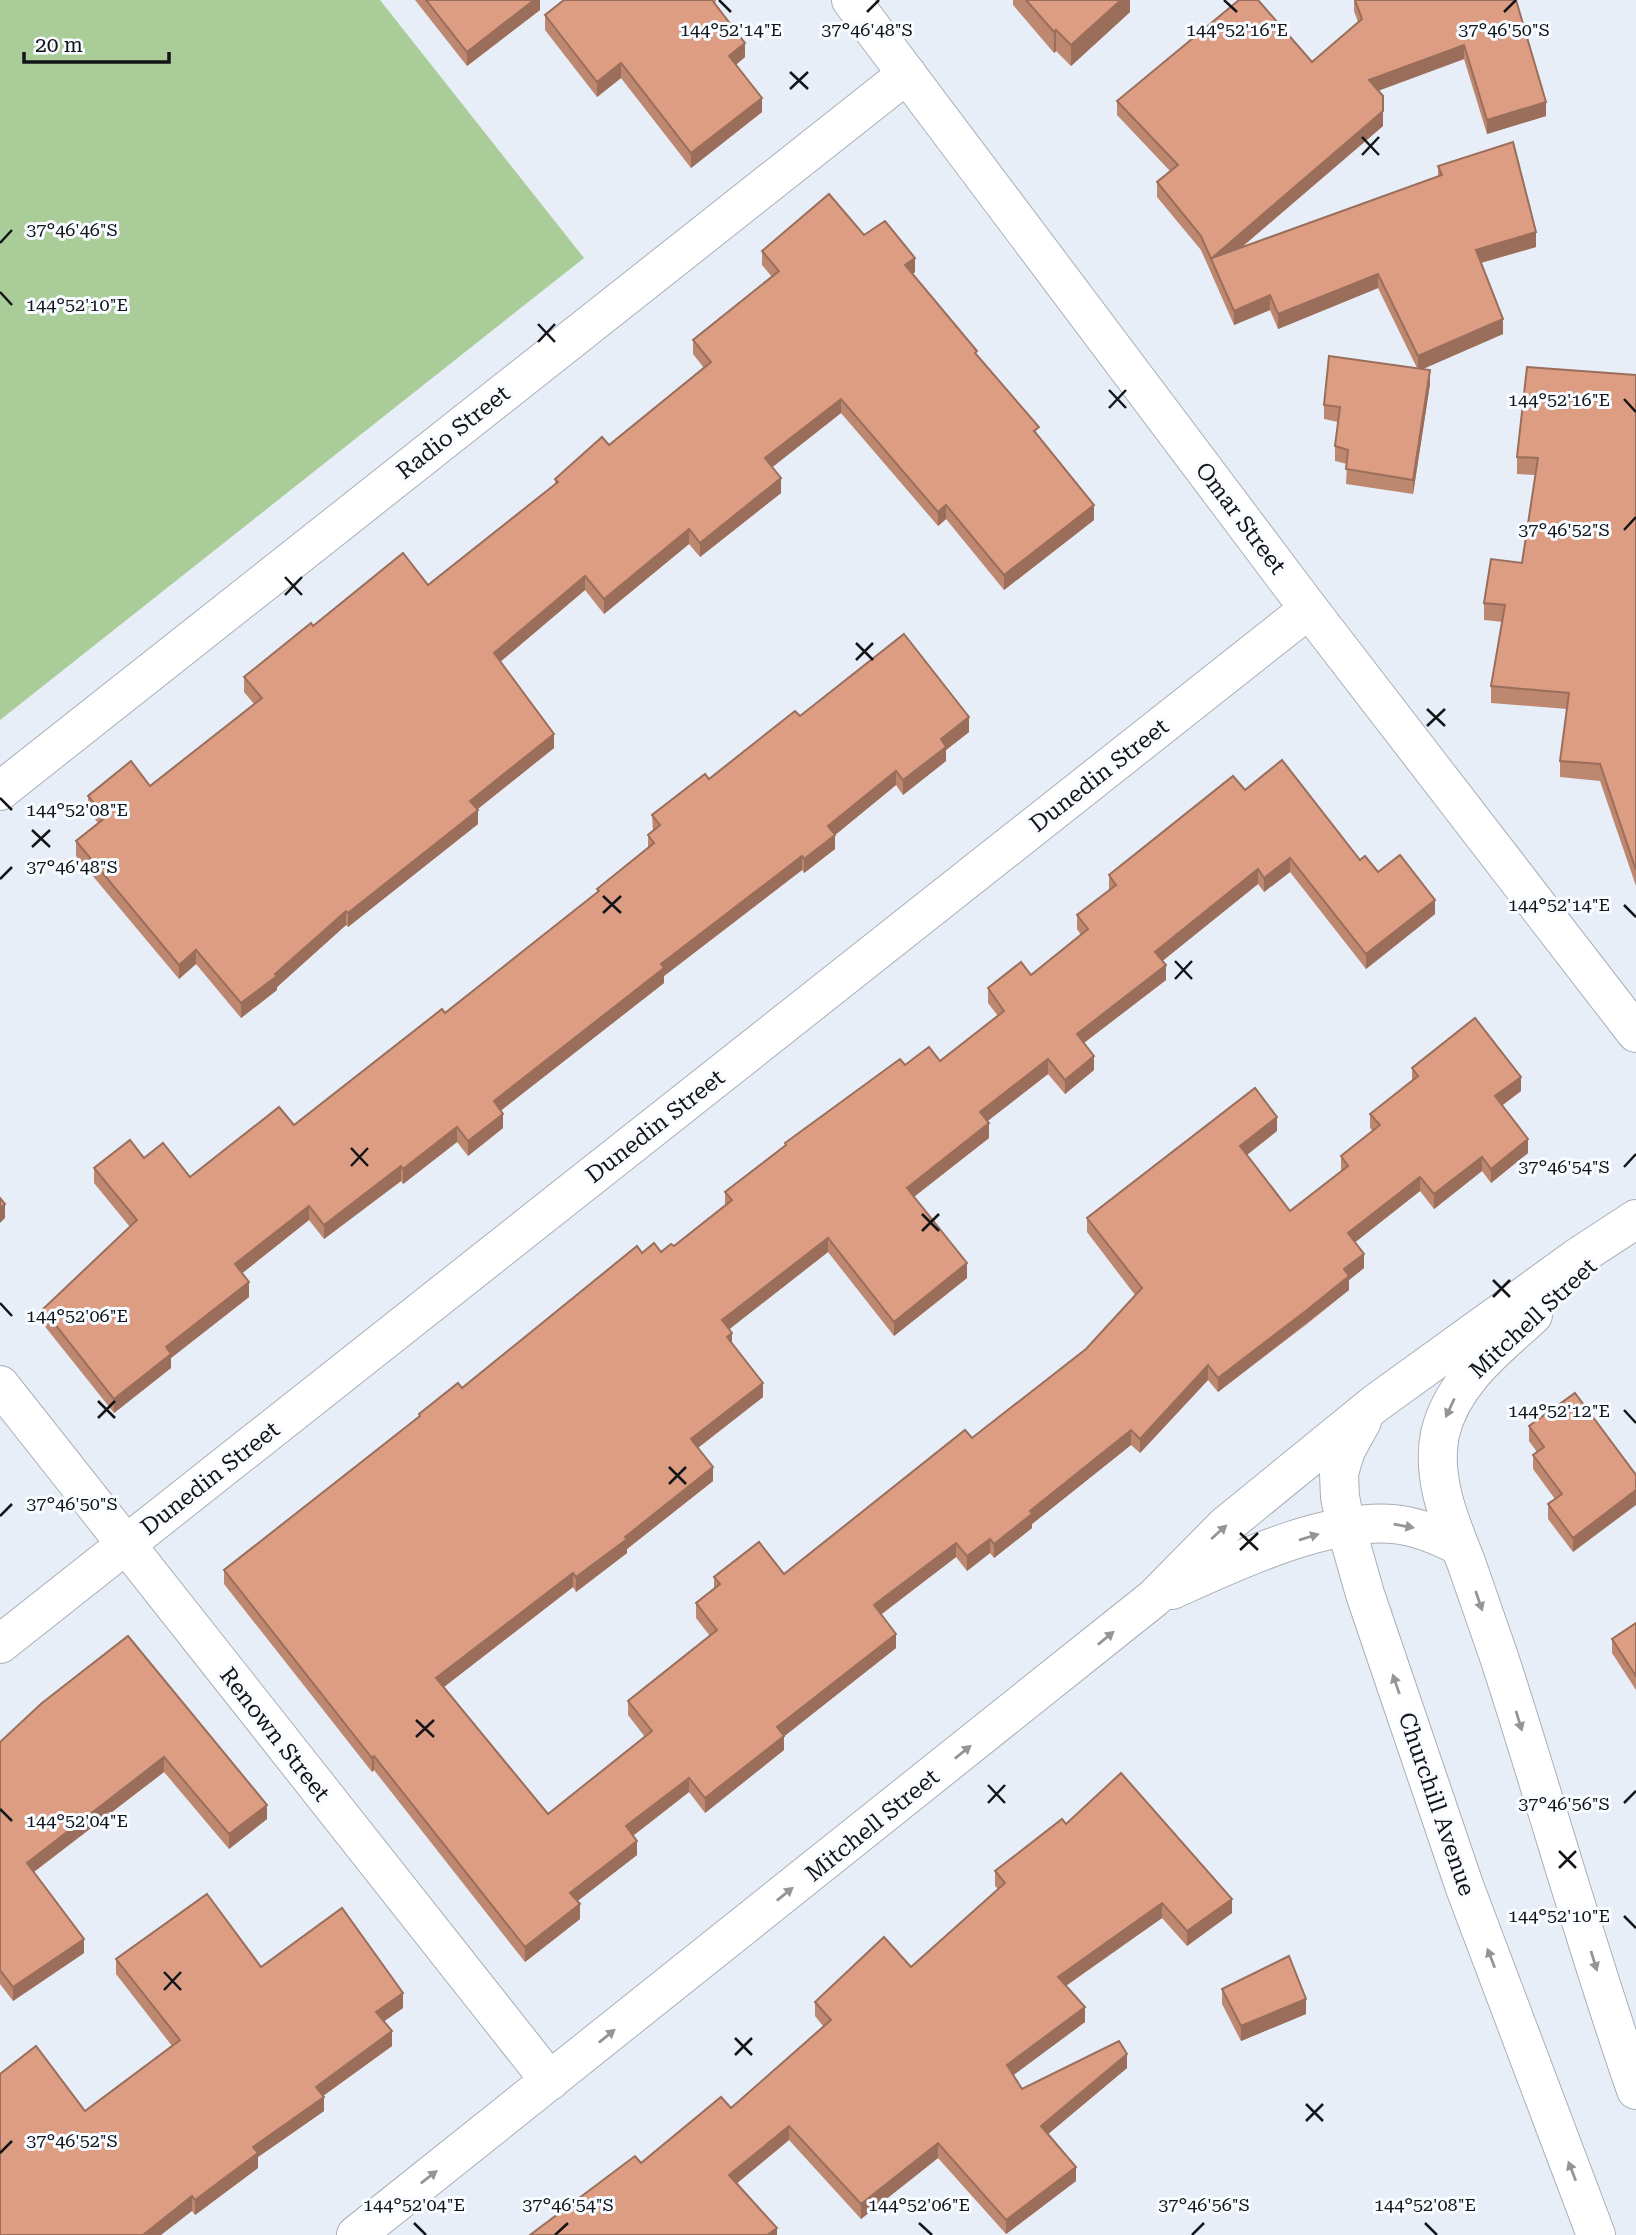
<svg xmlns="http://www.w3.org/2000/svg" width="1636" height="2235" font-family="'Roboto Serif',serif">
	<style>
		.green { fill: #aacc98 }
		.lines { fill: none; stroke-linecap: round; stroke-linejoin: round }
		.minor-casing { stroke: #a9afb8; stroke-width: 40 }
		.primary-casing { stroke: #a9afb8; stroke-width: 40 }
		.minor { stroke: #fff; stroke-width: 38 }
		.primary { stroke: #fff; stroke-width: 38 }
		.wall { fill: #bd8770 }
		.shaded-wall { fill: #9a6e5b }
		.building { fill: #dc9d82; stroke: #9a6e5b; stroke-width: 2 }
		.oneway { fill: #949597 }
		.ticks { fill: none; stroke: #121417; stroke-width: 2.5 }
		.labels { text-anchor: middle; stroke-width: 6; stroke-linejoin: round; paint-order: stroke }
		.street-label { font-size: 23px; fill: #121417; stroke: #f8fbff }
		.ticks-label { font-size: 18px; text-anchor: middle; fill: #121417; stroke: #f8fbff; stroke-width: 6; stroke-linejoin: round; paint-order: stroke }
	</style>
	<rect width="100%" height="100%" fill="#e7eef7"/>
	<polygon class="green" points="0,0 380,0 584,258 0,720"/>
	<g class="lines">
		<defs>
			<g id="minor">
				<polyline points="851,0 1309,609 1636,1033"/>
				<polyline points="0,791 907,74"/>
				<polyline points="0,1385 550,2081"/>
				<polyline points="0,1644 1309,609"/>
			</g>
			<g id="primary">
				<path d="M1533,1315C1496,1349 1452,1382 1440,1434C1431,1478 1450,1522 1466,1562C1477,1593 1488,1625 1499,1657C1546,1801 1586,1947 1636,2090"/>
				<polyline points="1362,1421 1346,1450 1339,1473 1340,1497 1346,1527 1365,1594 1465,1888 1596,2235"/>
				<path d="M1172,1590C1234,1562 1324,1519 1393,1524C1416,1526 1438,1535 1459,1546"/>
				<polyline points="356,2235 1154,1598 1225,1526 1376,1403 1578,1257 1636,1219"/>
			</g>
		</defs>
		<use href="#minor" class="minor-casing"/>
		<use href="#primary" class="primary-casing"/>
		<use href="#minor" class="minor"/>
		<use href="#primary" class="primary"/>
	</g>
	<g class="wall">
		<polygon points="415,0 540,0 540,10 467,66"/>
		<polygon points="716,0 715,4 745,57 736,65 762,112 691,168 621,78 597,97 545,30 545,15"/>
		<polygon points="1013,0 1130,0 1130,12 1071,66 1056,51 1054,53 1013,5"/>
		<polygon points="1354,0 1516,0 1546,116 1487,134 1464,59 1378,91 1383,126 1242,247 1438,176 1438,166 1536,247 1481,263 1503,334 1423,369 1430,384 1413,494 1346,484 1347,464 1335,461 1335,446 1338,422 1324,419 1324,405 1417,368 1378,288 1278,329 1270,310 1234,325 1201,250 1157,197 1157,182 1170,171 1117,115 1117,101 1312,62 1358,22 1354,11"/>
		<polygon points="864,235 915,272 912,274 1039,436 1094,520 1004,590 946,519 938,526 841,413 772,467 781,493 700,557 689,544 604,614 585,590 500,662 554,748 478,809 478,824 348,927 346,925 277,987 277,990 241,1018 196,964 179,979 76,856 76,841 98,823 88,810 88,796 150,786 254,704 244,692 244,677 313,626 428,585 555,484 555,479 609,445 704,368 693,354 693,340 772,277 762,265 762,251"/>
		<polygon points="1636,375 1636,886 1600,781 1560,777 1560,761 1567,709 1491,703 1491,686 1503,622 1484,620 1484,603 1522,563 1535,475 1517,474 1517,457"/>
		<polygon points="800,716 969,732 946,750 946,761 903,795 896,785 835,835 835,849 804,873 802,870 664,976 664,983 501,1110 503,1128 468,1156 457,1142 403,1184 401,1181 324,1239 309,1220 242,1273 249,1297 171,1358 171,1368 114,1413 43,1324 43,1309 130,1227 94,1183 94,1168 144,1158 190,1177 294,1125 445,1013 597,893 597,889 648,848 648,835 653,831 652,815 709,779"/>
		<polygon points="1245,790 1360,860 1435,914 1366,969 1290,872 1264,892 1258,884 1162,961 1166,980 1084,1043 1094,1070 1065,1094 1048,1074 987,1121 989,1138 914,1197 967,1278 894,1336 828,1252 729,1329 732,1344 763,1397 698,1448 713,1481 627,1549 627,1553 576,1592 573,1587 444,1687 548,1814 645,1737 628,1715 628,1701 710,1636 696,1618 696,1603 714,1588 714,1577 784,1574 972,1438 1086,1349 1135,1295 1087,1232 1087,1218 1277,1131 1247,1155 1290,1211 1341,1171 1341,1156 1373,1131 1370,1128 1370,1114 1412,1081 1412,1068 1521,1091 1502,1105 1528,1153 1491,1183 1482,1171 1434,1209 1420,1191 1355,1242 1364,1268 1349,1280 1349,1290 1307,1324 1218,1392 1208,1380 1140,1453 1131,1445 1032,1524 1032,1528 994,1558 990,1553 967,1571 956,1557 881,1614 896,1648 784,1736 784,1750 705,1813 689,1792 633,1836 637,1855 577,1901 580,1919 525,1962 374,1770 372,1772 224,1584 224,1570 419,1416 419,1414 462,1388 642,1253 661,1252 674,1246 725,1206 725,1192 785,1146 785,1143 905,1065 940,1061 998,1016 988,1003 988,988 1031,975 1081,935 1077,929 1077,915 1109,890 1109,875"/>
		<polygon points="1575,1393 1573,1552 1548,1519 1548,1504 1555,1499 1533,1469 1533,1455 1537,1452 1529,1441 1529,1426"/>
		<polygon points="1636,1623 1636,1690 1612,1653 1612,1639"/>
		<polygon points="128,1636 267,1819 229,1849 164,1772 34,1872 84,1953 13,2001 0,1984 0,1742"/>
		<polygon points="1066,1824 1232,1913 1187,1946 1162,1918 1066,1986 1085,2022 1013,2075 1022,2089 1127,2068 1048,2134 1076,2181 1006,2234 938,2158 861,2219 789,2140 737,2183 777,2235 641,2163 731,2108 823,2026 815,2016 815,2002 911,1967 998,1889 995,1886 995,1871"/>
		<polygon points="116,1959 261,1967 403,2008 384,2021 392,2046 323,2096 324,2111 258,2157 258,2168 195,2215 192,2211 172,2046 116,1974"/>
		<polygon points="1222,1989 1306,2014 1241,2041 1222,2004"/>
	</g>
	<g class="shaded-wall">
		<polygon points="534,0 540,0 540,10 467,66 467,52"/>
		<polygon points="1121,0 1130,0 1130,12 1071,66 1071,45"/>
		<polygon points="1056,30 1056,51 1054,53 1054,32"/>
		<polygon points="745,43 745,57 729,70 729,56"/>
		<polygon points="1464,45 1464,59 1369,94 1369,80"/>
		<polygon points="621,63 621,78 597,97 597,82"/>
		<polygon points="762,98 762,112 691,168 691,153"/>
		<polygon points="1546,102 1546,116 1487,134 1487,120"/>
		<polygon points="1383,111 1383,126 1216,269 1212,258"/>
		<polygon points="1536,232 1536,247 1476,264 1476,250"/>
		<polygon points="915,258 915,272 905,280 905,265"/>
		<polygon points="1378,274 1378,288 1278,329 1278,314"/>
		<polygon points="1270,295 1270,310 1234,325 1234,311"/>
		<polygon points="1503,319 1503,334 1418,371 1418,356"/>
		<polygon points="1430,370 1430,384 1413,494 1413,480"/>
		<polygon points="841,399 841,413 765,473 765,458"/>
		<polygon points="781,478 781,493 700,557 700,543"/>
		<polygon points="946,505 946,519 938,526 938,512"/>
		<polygon points="1094,505 1094,520 1004,590 1004,575"/>
		<polygon points="689,529 689,544 604,614 604,599"/>
		<polygon points="585,576 585,590 494,667 494,653"/>
		<polygon points="969,717 969,732 946,750 946,761 903,795 903,780 941,739"/>
		<polygon points="554,734 554,748 470,815 470,801"/>
		<polygon points="896,771 896,785 829,840 835,835 835,849 804,873 804,859 828,826"/>
		<polygon points="478,810 478,824 348,927 348,913"/>
		<polygon points="802,856 802,870 664,976 664,983 494,1116 494,1101 661,964"/>
		<polygon points="1290,858 1290,872 1264,892 1264,878"/>
		<polygon points="1258,869 1258,884 1155,967 1155,952"/>
		<polygon points="1435,900 1435,914 1366,969 1366,954"/>
		<polygon points="346,911 346,925 277,987 277,990 241,1018 241,1003"/>
		<polygon points="196,950 196,964 179,979 179,965"/>
		<polygon points="1166,965 1166,980 1077,1048 1077,1034"/>
		<polygon points="1094,1056 1094,1070 1065,1094 1065,1080"/>
		<polygon points="1048,1059 1048,1074 980,1127 980,1112"/>
		<polygon points="1521,1077 1521,1091 1495,1111 1495,1096"/>
		<polygon points="503,1114 503,1128 468,1156 468,1141"/>
		<polygon points="1277,1117 1277,1131 1240,1160 1240,1146"/>
		<polygon points="989,1123 989,1138 907,1202 907,1188"/>
		<polygon points="457,1127 457,1142 403,1184 403,1169"/>
		<polygon points="1528,1139 1528,1153 1491,1183 1491,1169"/>
		<polygon points="1482,1157 1482,1171 1434,1209 1434,1194"/>
		<polygon points="401,1166 401,1181 324,1239 324,1225"/>
		<polygon points="1420,1177 1420,1191 1348,1248 1348,1233"/>
		<polygon points="5,1204 5,1218 0,1223 0,1208"/>
		<polygon points="309,1206 309,1220 235,1279 235,1264"/>
		<polygon points="828,1238 828,1252 722,1335 722,1320"/>
		<polygon points="1364,1254 1364,1268 1349,1280 1349,1290 1218,1392 1218,1378 1344,1269"/>
		<polygon points="967,1263 967,1278 894,1336 894,1322"/>
		<polygon points="249,1282 249,1297 171,1358 171,1368 114,1413 114,1399 166,1347"/>
		<polygon points="732,1333 732,1348 727,1337"/>
		<polygon points="1208,1365 1208,1380 1140,1453 1140,1439"/>
		<polygon points="763,1383 763,1397 691,1453 691,1439"/>
		<polygon points="1131,1430 1131,1445 1032,1524 1032,1528 994,1558 994,1544 1030,1511"/>
		<polygon points="713,1467 713,1481 627,1549 627,1553 576,1592 576,1577 625,1537"/>
		<polygon points="1636,1490 1636,1505 1573,1552 1573,1538"/>
		<polygon points="990,1539 990,1553 967,1571 967,1556"/>
		<polygon points="956,1543 956,1557 874,1620 874,1605"/>
		<polygon points="573,1573 573,1587 436,1693 436,1678"/>
		<polygon points="896,1634 896,1648 777,1742 777,1727"/>
		<polygon points="784,1736 784,1750 705,1813 705,1798"/>
		<polygon points="374,1756 374,1770 372,1772 372,1758"/>
		<polygon points="164,1757 164,1772 27,1877 27,1863"/>
		<polygon points="689,1778 689,1792 626,1841 626,1826"/>
		<polygon points="267,1805 267,1819 229,1849 229,1834"/>
		<polygon points="637,1841 637,1855 570,1907 570,1893"/>
		<polygon points="1232,1899 1232,1913 1187,1946 1187,1931"/>
		<polygon points="1162,1903 1162,1918 1058,1991 1058,1977"/>
		<polygon points="580,1904 580,1919 525,1962 525,1947"/>
		<polygon points="84,1939 84,1953 13,2001 13,1987"/>
		<polygon points="403,1993 403,2008 376,2027 376,2012"/>
		<polygon points="1306,1999 1306,2014 1241,2041 1241,2026"/>
		<polygon points="1085,2007 1085,2022 1007,2080 1007,2065"/>
		<polygon points="392,2031 392,2046 316,2101 316,2087"/>
		<polygon points="1127,2054 1127,2068 1041,2140 1041,2126"/>
		<polygon points="324,2097 324,2111 258,2157 258,2168 195,2215 195,2200 253,2147"/>
		<polygon points="789,2126 789,2140 729,2190 729,2175"/>
		<polygon points="938,2143 938,2158 861,2219 861,2204"/>
		<polygon points="1076,2167 1076,2181 1006,2234 1006,2220"/>
		<polygon points="192,2196 192,2211 161,2235 143,2235"/>
		<polygon points="777,2228 777,2235 767,2235"/>
	</g>
	<g class="building">
		<polygon points="426,0 534,0 467,52"/>
		<polygon points="564,0 712,0 745,43 729,56 762,98 691,153 621,63 597,82 545,15"/>
		<polygon points="1026,0 1121,0 1071,45 1056,30 1054,32"/>
		<polygon points="1239,0 1258,0 1312,62 1362,19 1355,0 1516,0 1546,102 1487,120 1464,45 1369,80 1383,96 1383,111 1212,258 1442,175 1438,166 1513,142 1536,232 1476,250 1503,319 1418,356 1378,274 1278,314 1270,295 1234,311 1201,236 1157,182 1178,165 1117,101"/>
		<polygon points="829,194 864,235 885,221 915,258 905,265 977,351 975,353 1039,427 1034,431 1094,505 1004,575 946,505 938,512 841,399 765,458 781,478 700,543 689,529 604,599 585,576 494,653 554,734 470,801 478,810 348,913 346,911 275,974 277,976 241,1003 196,950 179,965 76,841 106,817 88,796 131,761 150,786 262,698 244,677 311,623 313,626 403,553 428,585 558,482 555,479 602,437 609,445 711,362 693,340 779,271 762,251"/>
		<polygon points="1329,356 1430,370 1413,480 1346,469 1348,450 1335,446 1340,407 1324,405"/>
		<polygon points="1527,367 1636,375 1636,870 1600,764 1560,761 1569,693 1491,686 1505,605 1484,603 1491,559 1522,563 1538,458 1517,457"/>
		<polygon points="904,634 969,717 941,739 946,747 903,780 896,771 828,826 835,835 804,859 802,856 661,964 664,968 494,1101 503,1114 468,1141 457,1127 403,1169 401,1166 324,1225 309,1206 235,1264 249,1282 166,1347 171,1354 114,1399 43,1309 137,1220 94,1168 130,1140 144,1158 163,1143 190,1177 279,1107 294,1125 442,1009 445,1013 599,891 597,889 654,843 648,835 660,825 652,815 705,774 709,779 795,711 800,716"/>
		<polygon points="1282,760 1360,860 1365,856 1378,872 1400,855 1435,900 1366,954 1290,858 1264,878 1258,869 1155,952 1166,965 1077,1034 1094,1056 1065,1080 1048,1059 980,1112 989,1123 907,1188 967,1263 894,1322 828,1238 722,1320 732,1333 727,1337 763,1383 691,1439 713,1467 625,1537 627,1539 576,1577 573,1573 436,1678 548,1814 652,1731 628,1701 717,1630 696,1603 720,1584 714,1577 759,1542 784,1574 965,1430 972,1438 1086,1349 1142,1288 1087,1218 1255,1088 1277,1117 1240,1146 1290,1211 1348,1166 1341,1156 1380,1125 1370,1114 1418,1076 1412,1068 1475,1018 1521,1077 1495,1096 1528,1139 1491,1169 1482,1157 1434,1194 1420,1177 1348,1233 1364,1254 1344,1269 1349,1276 1307,1310 1218,1378 1208,1365 1140,1439 1131,1430 1030,1511 1032,1514 994,1544 990,1539 967,1556 956,1543 874,1605 896,1634 777,1727 784,1736 705,1798 689,1778 626,1826 637,1841 570,1893 580,1904 525,1947 374,1756 372,1758 224,1570 420,1416 419,1414 458,1383 462,1388 637,1246 642,1253 654,1243 661,1252 671,1244 674,1246 732,1200 725,1192 786,1145 785,1143 900,1059 905,1065 929,1047 940,1061 1004,1011 988,988 1021,962 1031,975 1088,929 1077,915 1116,885 1109,875 1233,776 1245,790"/>
		<polygon points="0,1198 5,1204 0,1208"/>
		<polygon points="1575,1393 1636,1475 1636,1490 1573,1538 1548,1504 1562,1494 1533,1455 1544,1447 1529,1426"/>
		<polygon points="1636,1623 1636,1676 1612,1639"/>
		<polygon points="128,1636 267,1805 229,1834 164,1757 27,1863 84,1939 13,1987 0,1970 0,1742 42,1703"/>
		<polygon points="1121,1773 1232,1899 1187,1931 1162,1903 1058,1977 1085,2007 1007,2065 1022,2089 1119,2041 1127,2054 1041,2126 1076,2167 1006,2220 938,2143 861,2204 789,2126 729,2175 777,2228 767,2235 530,2235 635,2156 641,2163 721,2097 731,2108 831,2020 815,2002 884,1937 911,1967 1005,1883 995,1871 1062,1819 1066,1824"/>
		<polygon points="207,1894 261,1967 342,1908 403,1993 376,2012 392,2031 316,2087 324,2097 253,2147 258,2153 195,2200 192,2196 143,2235 0,2235 0,2074 36,2046 85,2111 180,2040 116,1959"/>
		<polygon points="1289,1956 1306,1999 1241,2026 1222,1989"/>
	</g>
	<defs><path id="oneway-solid" d="M-6-.8H1V-3.2L6.5 0L1 3.2V.8H-6Z" transform="scale(1.75)"/></defs>
	<g class="oneway">
		<use href="#oneway-solid" transform="translate(1450 1408) rotate(115)"/>
		<use href="#oneway-solid" transform="translate(1404 1526) rotate(10)"/>
		<use href="#oneway-solid" transform="translate(1219 1532) rotate(-42)"/>
		<use href="#oneway-solid" transform="translate(1309 1537) rotate(-17)"/>
		<use href="#oneway-solid" transform="translate(1479 1601) rotate(71)"/>
		<use href="#oneway-solid" transform="translate(1106 1638) rotate(-39)"/>
		<use href="#oneway-solid" transform="translate(1396 1684) rotate(-109)"/>
		<use href="#oneway-solid" transform="translate(1519 1721) rotate(73)"/>
		<use href="#oneway-solid" transform="translate(963 1752) rotate(-39)"/>
		<use href="#oneway-solid" transform="translate(785 1894) rotate(-39)"/>
		<use href="#oneway-solid" transform="translate(1491 1958) rotate(-111)"/>
		<use href="#oneway-solid" transform="translate(1594 1961) rotate(73)"/>
		<use href="#oneway-solid" transform="translate(607 2036) rotate(-39)"/>
		<use href="#oneway-solid" transform="translate(1572 2171) rotate(-111)"/>
		<use href="#oneway-solid" transform="translate(429 2177) rotate(-38)"/>
	</g>
	<path class="ticks" d="M719,0L731,12M1224,0L1237,12M867,12L879,0M1504,12L1516,0M790,72L808,89M790,89L808,72M1362,137L1379,155M1362,155L1379,137M0,243L12,230M0,292L12,305M538,324L555,342M538,342L555,324M1109,390L1126,408M1624,399L1636,412M1109,408L1126,390M1624,530L1636,517M285,577L302,595M285,595L302,577M856,643L873,660M856,660L873,643M1427,709L1445,726M1427,726L1445,709M0,798L12,810M32,830L50,847M32,847L50,830M0,879L12,867M603,896L621,913M1624,905L1636,917M603,913L621,896M1175,961L1192,979M1175,979L1192,961M351,1148L368,1166M351,1166L368,1148M1624,1167L1636,1154M922,1214L939,1231M922,1231L939,1214M1493,1280L1510,1297M1493,1297L1510,1280M0,1303L12,1316M98,1401L115,1418M1624,1410L1636,1423M98,1418L115,1401M669,1467L686,1484M669,1484L686,1467M0,1516L12,1504M1240,1533L1258,1550M1240,1550L1258,1533M416,1720L434,1737M416,1737L434,1720M988,1785L1005,1803M988,1803L1005,1785M1624,1803L1636,1791M0,1809L12,1821M1559,1851L1576,1868M1559,1868L1576,1851M1624,1916L1636,1928M164,1972L181,1990M164,1990L181,1972M735,2038L752,2055M735,2055L752,2038M1306,2104L1323,2121M1306,2121L1323,2104M0,2153L12,2141M414,2223L426,2235M919,2223L932,2235M1425,2223L1437,2235M555,2235L568,2223M1192,2235L1204,2223"/>
	<g class="labels">
		<g class="street-label">
			<text transform="translate(453 432) rotate(-38)" y="8">Radio Street</text>
			<text transform="translate(1241 518) rotate(53)" y="8">Omar Street</text>
			<text transform="translate(1099 775) rotate(-38)" y="8">Dunedin Street</text>
			<text transform="translate(655 1126) rotate(-38)" y="8">Dunedin Street</text>
			<text transform="translate(1533 1318) rotate(-43)" y="8">Mitchell Street</text>
			<text transform="translate(210 1478) rotate(-38)" y="8">Dunedin Street</text>
			<text transform="translate(275 1734) rotate(52)" y="8">Renown Street</text>
			<text transform="translate(1437 1804) rotate(71)" y="8">Churchill Avenue</text>
			<text transform="translate(872 1825) rotate(-39)" y="8">Mitchell Street</text>
		</g>
	</g>
	<g class="ticks-label">
		<text x="731" y="36">144°52'14"E</text>
		<text x="867" y="36">37°46'48"S</text>
		<text x="1237" y="36">144°52'16"E</text>
		<text x="1504" y="36">37°46'50"S</text>
		<text x="72" y="236">37°46'46"S</text>
		<text x="77" y="311">144°52'10"E</text>
		<text x="1559" y="406">144°52'16"E</text>
		<text x="1564" y="536">37°46'52"S</text>
		<text x="77" y="816">144°52'08"E</text>
		<text x="72" y="873">37°46'48"S</text>
		<text x="1559" y="911">144°52'14"E</text>
		<text x="1564" y="1173">37°46'54"S</text>
		<text x="77" y="1322">144°52'06"E</text>
		<text x="1559" y="1417">144°52'12"E</text>
		<text x="72" y="1510">37°46'50"S</text>
		<text x="1564" y="1810">37°46'56"S</text>
		<text x="77" y="1827">144°52'04"E</text>
		<text x="1559" y="1922">144°52'10"E</text>
		<text x="72" y="2147">37°46'52"S</text>
		<text x="414" y="2211">144°52'04"E</text>
		<text x="568" y="2211">37°46'54"S</text>
		<text x="919" y="2211">144°52'06"E</text>
		<text x="1204" y="2211">37°46'56"S</text>
		<text x="1425" y="2211">144°52'08"E</text>
	</g>
	<path d="M24 52v10h145v-10" fill="none" stroke="#121417" stroke-width="3.5"/>
	<text x="35" y="52" font-size="21" fill="#121417" stroke="#f8fbff" stroke-width="5" paint-order="stroke">20 m</text>
</svg>
